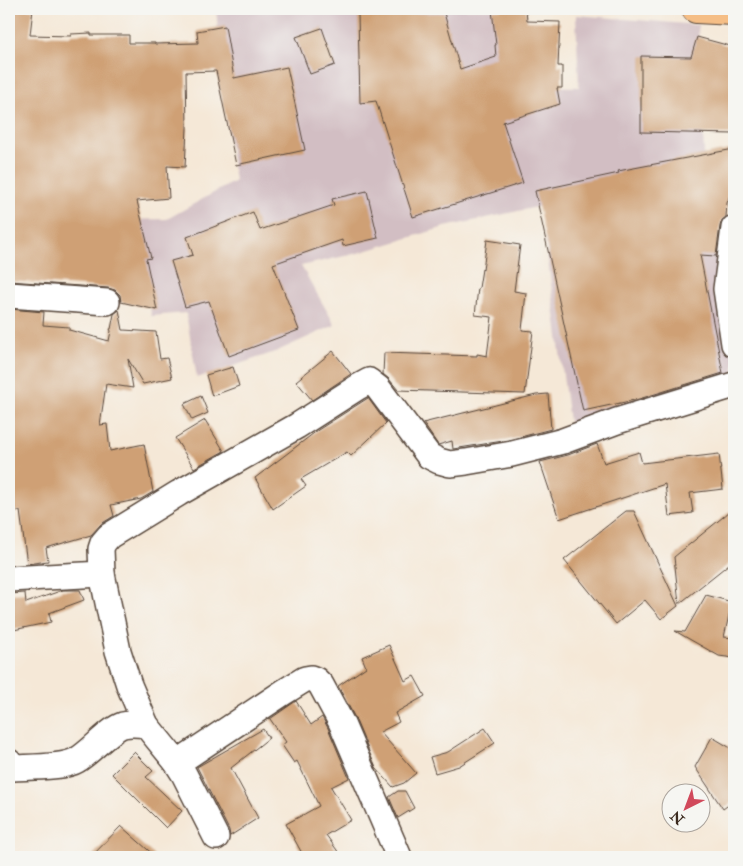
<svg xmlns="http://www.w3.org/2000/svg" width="743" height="866" font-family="'IM FELL Double Pica',serif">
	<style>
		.industrial { fill: #d2bec3 }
		.building { fill: #cfa074 }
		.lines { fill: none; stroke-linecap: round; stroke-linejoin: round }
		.minor-casing { stroke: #57463a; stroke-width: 28 }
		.motorway-casing { stroke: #57463a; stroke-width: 30 }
		.minor { stroke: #fff; stroke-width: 25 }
		.motorway { stroke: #f5be86; stroke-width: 28 }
	</style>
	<rect width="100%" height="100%" fill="#f6f6f2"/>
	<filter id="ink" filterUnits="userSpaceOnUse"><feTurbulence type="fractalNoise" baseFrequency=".02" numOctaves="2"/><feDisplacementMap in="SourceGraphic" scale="10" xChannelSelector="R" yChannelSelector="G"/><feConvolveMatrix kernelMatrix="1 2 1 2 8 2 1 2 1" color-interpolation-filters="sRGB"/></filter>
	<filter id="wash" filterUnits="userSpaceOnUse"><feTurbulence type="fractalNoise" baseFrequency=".0096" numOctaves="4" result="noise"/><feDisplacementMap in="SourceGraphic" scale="20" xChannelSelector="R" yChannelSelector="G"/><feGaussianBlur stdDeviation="1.12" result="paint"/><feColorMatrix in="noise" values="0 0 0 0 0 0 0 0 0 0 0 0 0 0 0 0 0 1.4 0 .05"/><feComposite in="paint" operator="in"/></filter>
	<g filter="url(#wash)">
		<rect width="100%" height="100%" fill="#f5e8d7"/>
		<polygon class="industrial" points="216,9 498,9 527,86 579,87 576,15 698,25 704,154 721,276 734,348 734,385 570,429 541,206 445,227 358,253 301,266 335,325 275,352 197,378 186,313 151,316 147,267 120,220 167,219 235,181 227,125"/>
		<g id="blocks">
			<g class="building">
				<polygon points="9,9 33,9 30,35 71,36 71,34 91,33 91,35 129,35 129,43 155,43 155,44 198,43 197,31 225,26 234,78 287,67 305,150 236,165 216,71 186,72 187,128 185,167 167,166 169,198 137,201 151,258 146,259 157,310 121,302 120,295 115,290 108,288 9,281"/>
				<polygon points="503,9 526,9 527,21 560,22 558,66 562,66 562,88 557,88 560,104 503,122 523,183 413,217 376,101 360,103 358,14 444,13 460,69 496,57 495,45 496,45 492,10"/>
				<polygon points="322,28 335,65 310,74 296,37"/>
				<polygon points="697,37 734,47 734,134 641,132 641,56 691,57"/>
				<polygon points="734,149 734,184 727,203 726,217 722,220 720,226 716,256 700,255 723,373 639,399 583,411 535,191 619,173 618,171"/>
				<polygon points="367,191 378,238 343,246 342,240 273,264 299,330 229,356 209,301 185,307 171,261 193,255 187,237 253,212 260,230 334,205 332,199"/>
				<polygon points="487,240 520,245 514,291 526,293 522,330 533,331 525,394 398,390 389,379 383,374 384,353 477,356 477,354 487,356 492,317 475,315 478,288 479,288 482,269 483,270"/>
				<polygon points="9,309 44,312 43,325 69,327 69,330 109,341 111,331 110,329 111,329 114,314 119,310 123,330 156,332 160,359 167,358 172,378 143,384 128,359 133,388 106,384 100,425 107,424 110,451 144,444 153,492 141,499 111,505 114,516 101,524 91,535 46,548 48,561 27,564 20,511 9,512"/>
				<polygon points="333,351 351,374 312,400 296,381"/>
				<polygon points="233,367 239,386 212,396 206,375"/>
				<polygon points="548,394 551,429 509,440 453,449 452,441 438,445 423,423 536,395"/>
				<polygon points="201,396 208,413 192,420 184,404"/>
				<polygon points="368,398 386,423 351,456 347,452 301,479 306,486 273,509 255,478 318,430"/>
				<polygon points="205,420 224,451 194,468 175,438"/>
				<polygon points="597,444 604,463 639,452 642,463 719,454 723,489 690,493 693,513 669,516 665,484 559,519 540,462 568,455"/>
				<polygon points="734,508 734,560 679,604 674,557"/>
				<polygon points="626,511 634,511 678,606 661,619 645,600 616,624 564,560"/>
				<polygon points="63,590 80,590 84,600 49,613 51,622 9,631 9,594 25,593 26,603"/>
				<polygon points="706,595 732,602 724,637 734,638 734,658 719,656 675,631 685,632"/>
				<polygon points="389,645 405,681 414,676 425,696 395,713 399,722 380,732 416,773 404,783 393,787 376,768 354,716 338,686 366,667 362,657"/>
				<polygon points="296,701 311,725 322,717 328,728 349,778 331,787 351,820 326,835 342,857 304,857 286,824 319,806 297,761 294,763 282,745 286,742 270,719"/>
				<polygon points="485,728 495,743 459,766 435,773 430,757 448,752"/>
				<polygon points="263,729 269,738 231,768 258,818 230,836 229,830 197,767"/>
				<polygon points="712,737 734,750 734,801 723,809 695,767"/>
				<polygon points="134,752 153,771 146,777 182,811 166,828 112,774"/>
				<polygon points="398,791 405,791 414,808 398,818 389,797"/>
				<polygon points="121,826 156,857 91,857"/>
			</g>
		</g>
	</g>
	<g filter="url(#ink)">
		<use href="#blocks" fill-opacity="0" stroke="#57463a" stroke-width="1"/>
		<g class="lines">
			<defs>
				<g id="minor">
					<polyline points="734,228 726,289 734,344"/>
					<polyline points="9,295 107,302"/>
					<polyline points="102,574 118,651 129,685 146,725 177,763 184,774 216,837"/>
					<polyline points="9,579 102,574 101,549 103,543 109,536 179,493 297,426 358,387 369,381 378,388 429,456 439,461 450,464 466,462 512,454 563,441 617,421 734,385"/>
					<path d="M9,762L13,768C29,767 64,768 77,760C91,752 110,729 123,725C131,723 139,724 146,725"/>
					<polyline points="177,763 284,692 305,679 311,678 316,680 321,685 341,722 399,857"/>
				</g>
				<polyline id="motorway" points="696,9 734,11"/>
			</defs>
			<use href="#minor" class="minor-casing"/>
			<use href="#motorway" class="motorway-casing"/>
			<use href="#minor" class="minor"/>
			<use href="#motorway" class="motorway"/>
		</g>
	</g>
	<rect width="743" height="866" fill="none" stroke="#f6f6f2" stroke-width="30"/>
	<g transform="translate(686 808) rotate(222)"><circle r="24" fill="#f6f6f2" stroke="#aba49d"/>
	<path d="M0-4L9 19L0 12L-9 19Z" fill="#d1495b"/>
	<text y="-8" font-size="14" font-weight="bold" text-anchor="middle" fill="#3b2a1e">N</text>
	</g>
</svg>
